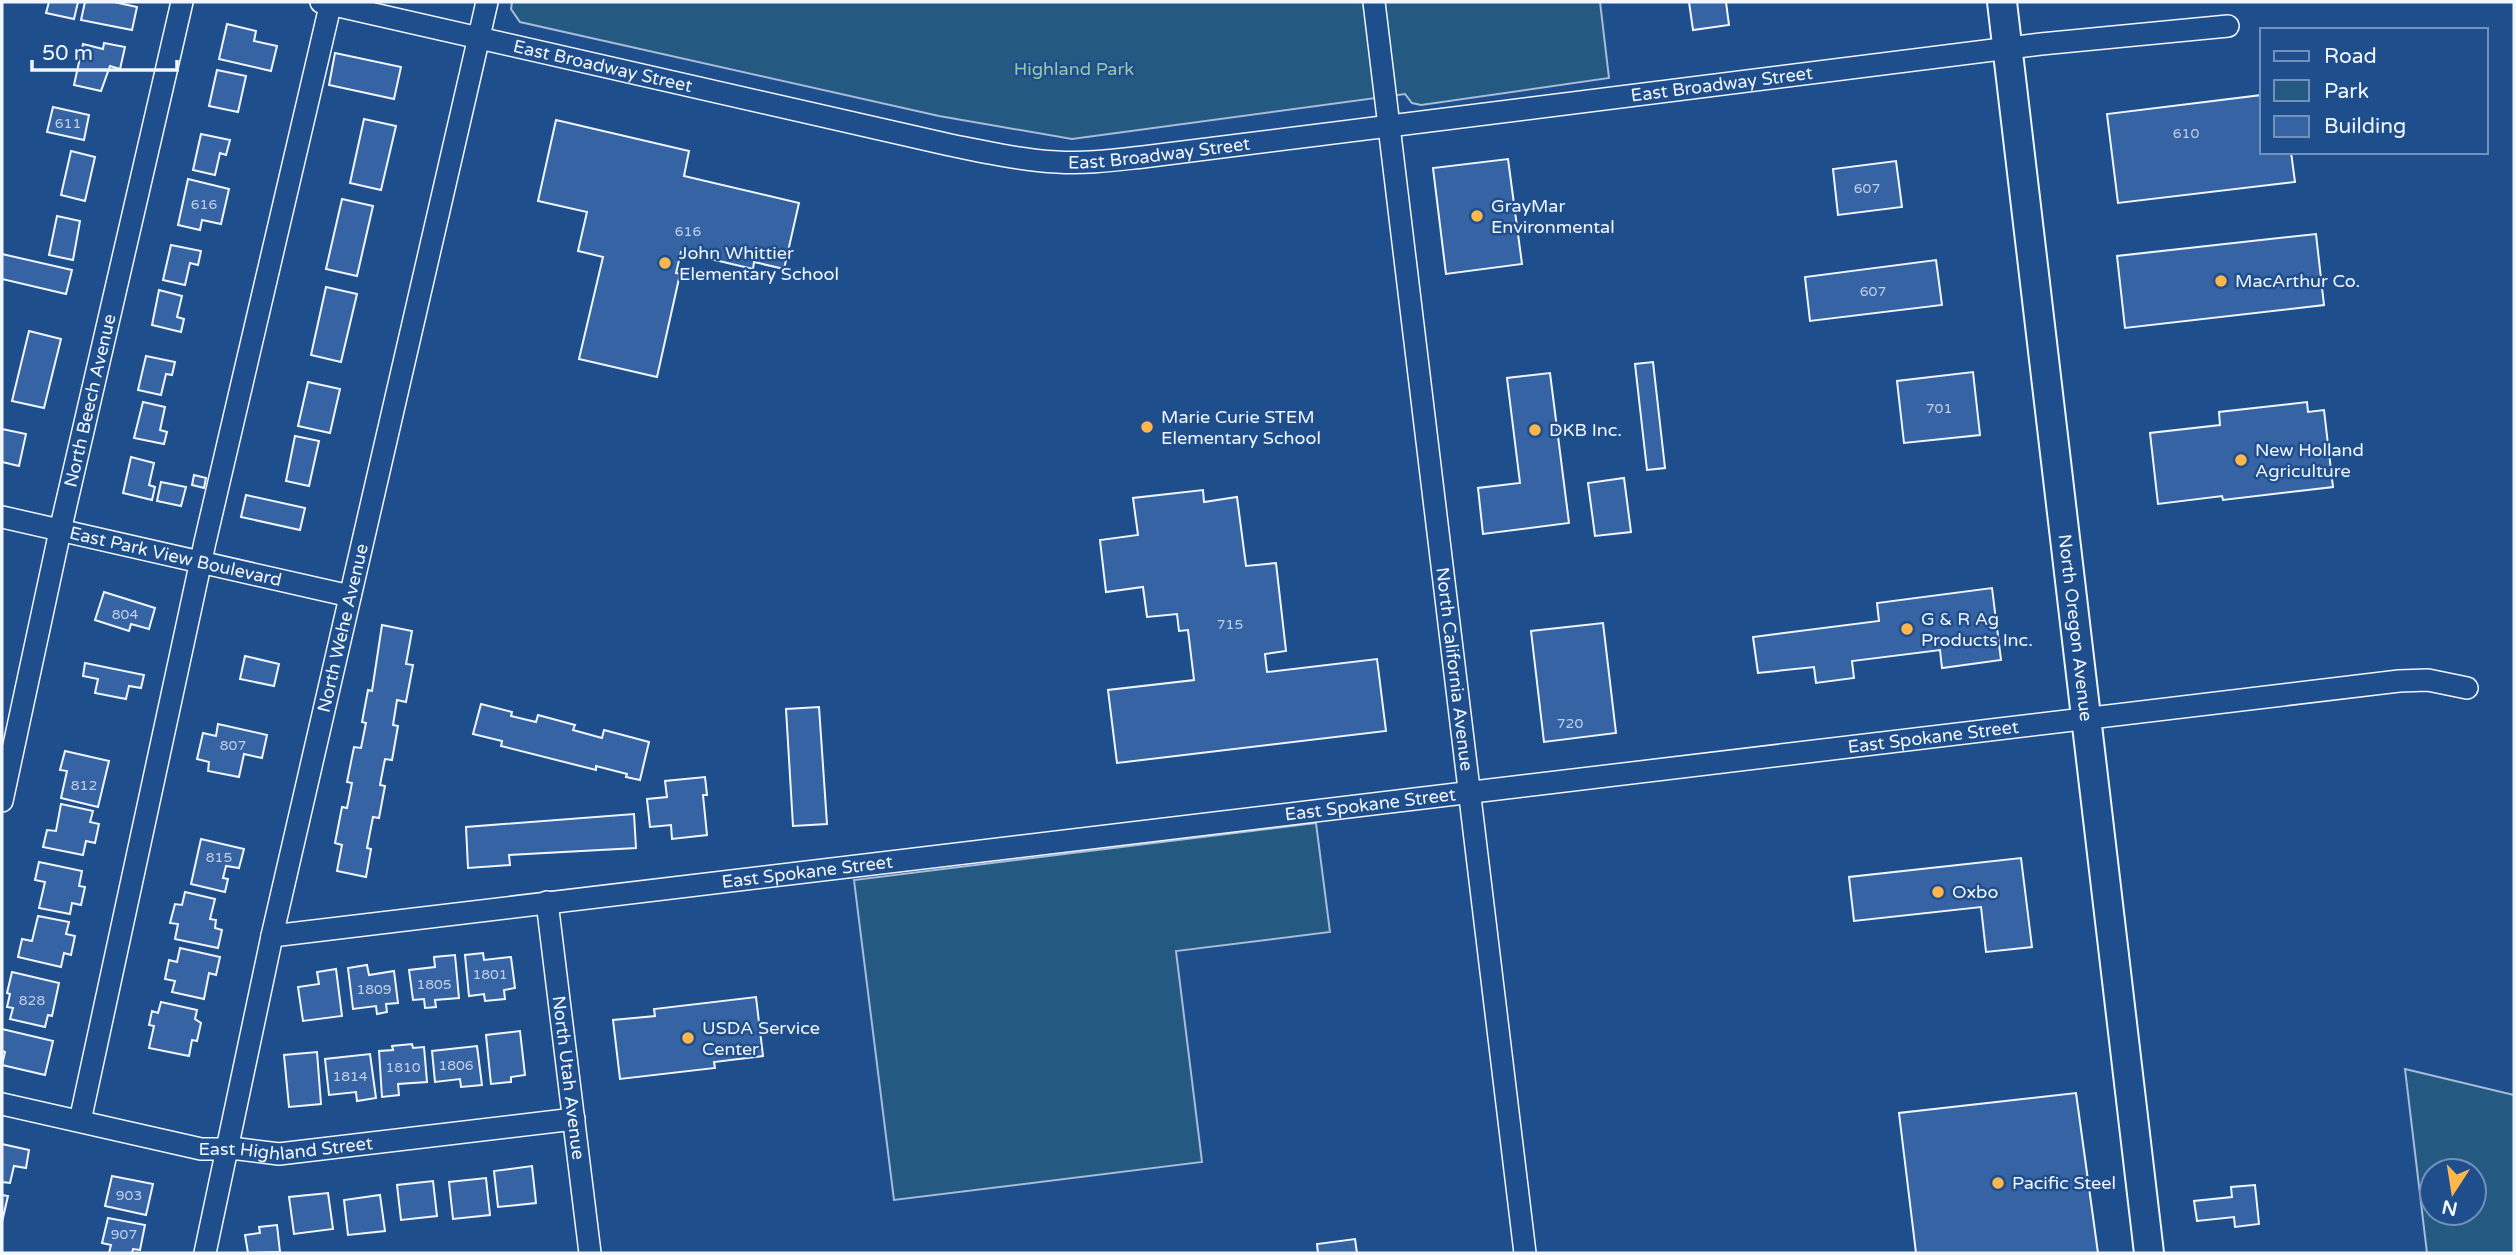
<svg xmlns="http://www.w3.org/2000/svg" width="2516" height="1255" font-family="'Varela Round',sans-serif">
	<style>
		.green { fill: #245a82; stroke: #a8bbd7; stroke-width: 2; fill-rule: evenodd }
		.building { fill: #3563a3; stroke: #f2f6ff; stroke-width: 2 }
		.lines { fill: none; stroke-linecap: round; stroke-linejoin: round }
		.minor-casing { stroke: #f2f6ff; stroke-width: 24 }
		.major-casing { stroke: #f2f6ff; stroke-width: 32 }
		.minor { stroke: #1f4e8c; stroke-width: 21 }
		.major { stroke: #1f4e8c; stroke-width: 28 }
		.poi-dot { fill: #ffb74d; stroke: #1f4e8c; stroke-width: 2.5 }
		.labels { text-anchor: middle; stroke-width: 5; stroke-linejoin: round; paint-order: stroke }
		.number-label { font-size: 14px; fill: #c3d1e8 }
		.street-label { font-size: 18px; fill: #f2f6ff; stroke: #1f4e8c }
		.park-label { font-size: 18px; fill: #97c8a6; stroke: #1f4e8c }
		.poi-label { font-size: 18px; fill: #f2f6ff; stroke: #1f4e8c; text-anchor: start }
	</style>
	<rect width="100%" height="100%" fill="#1f4e8c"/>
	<g class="green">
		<polygon points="512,2 1600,2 1609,78 1421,105 1412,103 1405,94 1072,139 939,116 520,22 511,9"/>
		<polygon points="1316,823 1330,932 1176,951 1202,1162 894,1200 854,880"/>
		<path d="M2405,1069L2514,1095V1253H2427ZM2474,1171V1213H2432V1171Z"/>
	</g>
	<g class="building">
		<polygon points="49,2 78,2 74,19 46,13"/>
		<polygon points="85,2 114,2 137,7 132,30 81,20"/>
		<polygon points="1689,2 1726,2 1729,25 1693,30"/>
		<polygon points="227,24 256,31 254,41 277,46 271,71 219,59"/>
		<polygon points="104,43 125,47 120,69 110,66 101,91 74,85 83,44 103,49"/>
		<polygon points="335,53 401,67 394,99 329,85"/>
		<polygon points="217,70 246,76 238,112 209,106"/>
		<polygon points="2262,95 2262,152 2291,152 2295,182 2118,203 2107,114"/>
		<polygon points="53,107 89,115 84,140 47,132"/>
		<polygon points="364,119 396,126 381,190 350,183"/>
		<polygon points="556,120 689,151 684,176 799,203 784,269 754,262 753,269 681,252 676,273 680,274 657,377 579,359 603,257 578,251 587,212 538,201"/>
		<polygon points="201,134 230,140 226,155 220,153 215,175 193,170"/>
		<polygon points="71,151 95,157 85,201 61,195"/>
		<polygon points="1508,159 1522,264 1446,274 1433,168"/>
		<polygon points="1896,161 1902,207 1838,215 1833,169"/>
		<polygon points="188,179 229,189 221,224 202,220 200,230 178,225"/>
		<polygon points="342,199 373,206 357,276 326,269"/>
		<polygon points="57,216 80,221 73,260 49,255"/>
		<polygon points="2316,234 2324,305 2125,328 2117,256"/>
		<polygon points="171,245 201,251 198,265 190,263 185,285 163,280"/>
		<polygon points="2,254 72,270 66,294 2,279"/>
		<polygon points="1936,260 1942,305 1810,321 1805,277"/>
		<polygon points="326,287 357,294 341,362 311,355"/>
		<polygon points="159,290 182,296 177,317 184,319 181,332 152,325"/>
		<polygon points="29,331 61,339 44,408 12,401"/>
		<polygon points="146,356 175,362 172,375 166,374 161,395 138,390"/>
		<polygon points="1653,362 1665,468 1647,470 1635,364"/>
		<polygon points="1973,372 1980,435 1904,443 1897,381"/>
		<polygon points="1550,373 1569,523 1483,534 1478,488 1520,483 1507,378"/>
		<polygon points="308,382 340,389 330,433 298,426"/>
		<polygon points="143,402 165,407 160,430 167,432 164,444 134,438"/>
		<polygon points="2307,402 2308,412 2324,410 2333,487 2223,500 2222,496 2158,504 2150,433 2220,425 2219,412"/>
		<polygon points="2,429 26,434 19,466 2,462"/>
		<polygon points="295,436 319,441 309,486 286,481"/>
		<polygon points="131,457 154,463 149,485 155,487 152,500 123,493"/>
		<polygon points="194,475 206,478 204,488 192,485"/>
		<polygon points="1624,478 1631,532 1595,536 1588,483"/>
		<polygon points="161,482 186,487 181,506 157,501"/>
		<polygon points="1203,490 1204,502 1237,497 1246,566 1276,563 1286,651 1265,654 1267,672 1377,659 1386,731 1117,763 1108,690 1194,680 1188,630 1179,631 1177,614 1147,617 1143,587 1106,592 1100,540 1138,535 1133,498"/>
		<polygon points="246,495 305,508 300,530 241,517"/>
		<polygon points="1992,588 2001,660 1942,668 1940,650 1852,661 1854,678 1816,683 1814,667 1758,673 1753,637 1879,621 1877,603"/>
		<polygon points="104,592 155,608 149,629 131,624 129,631 95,620"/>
		<polygon points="1603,623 1616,733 1544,742 1531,631"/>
		<polygon points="382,625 412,631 406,664 413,665 406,702 397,700 393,725 398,726 392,760 385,759 380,785 385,786 379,818 373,817 367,848 371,849 366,877 337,871 342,845 335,843 342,807 347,808 352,783 347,782 354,747 361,748 366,723 362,722 368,690 372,691"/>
		<polygon points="245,656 279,664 274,686 240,679"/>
		<polygon points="85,663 144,675 141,688 129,686 126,699 95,693 98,679 83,676"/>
		<polygon points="481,704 512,712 511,716 536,722 538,715 575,725 573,730 602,738 604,730 649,742 640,780 626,777 627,774 596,766 596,770 501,746 502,741 473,734"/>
		<polygon points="819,707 827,824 793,826 786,709"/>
		<polygon points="218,724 267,735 262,758 244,754 239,777 208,771 209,762 197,759 203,733 216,736"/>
		<polygon points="65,751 109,761 98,807 61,798 67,771 60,770"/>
		<polygon points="705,777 707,795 703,795 707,835 672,839 671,825 650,827 647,799 667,797 665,781"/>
		<polygon points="61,804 93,811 90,822 99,824 95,843 86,841 83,855 43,847 47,830 56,831"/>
		<polygon points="634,814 636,848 509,855 510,865 468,868 466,827"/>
		<polygon points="201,839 244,849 239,868 226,866 223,878 228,879 225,892 191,884"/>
		<polygon points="2021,858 2032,947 1986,952 1981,907 1854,921 1849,877"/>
		<polygon points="39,862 82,871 79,886 85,887 81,905 72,903 70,914 39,908 45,882 35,880"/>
		<polygon points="185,892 215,899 210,919 216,920 215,928 222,930 218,948 175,939 178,924 170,923 175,904 182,905"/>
		<polygon points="38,916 69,922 66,934 75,936 71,955 64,953 61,967 18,957 22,939 32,941"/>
		<polygon points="180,948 220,957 216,975 209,973 204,999 172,992 175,981 165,979 169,960 177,962"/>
		<polygon points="483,953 484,960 511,957 515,988 504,990 505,999 485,1001 484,994 469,996 465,955"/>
		<polygon points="455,955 459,998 435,1000 436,1007 425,1008 424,999 413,1000 409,970 435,967 434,957"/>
		<polygon points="367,965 369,975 394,971 398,1003 386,1004 387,1012 377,1014 376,1006 353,1009 348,968"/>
		<polygon points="336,969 342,1016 303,1021 298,987 319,984 317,972"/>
		<polygon points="12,972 59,983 52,1016 48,1015 45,1027 10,1019 13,1008 7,1007 10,994 7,993"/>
		<polygon points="756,997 763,1056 714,1062 715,1068 620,1079 613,1020 655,1016 654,1009"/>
		<polygon points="161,1002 197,1010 195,1019 201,1023 197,1041 192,1040 189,1056 149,1048 154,1026 149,1025 152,1011 158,1013"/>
		<polygon points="2,1029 53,1041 45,1075 2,1065 5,1052 2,1051"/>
		<polygon points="520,1031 525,1075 511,1077 511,1082 491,1084 486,1035"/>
		<polygon points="412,1044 413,1048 424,1047 427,1082 398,1084 399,1095 382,1097 379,1051 393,1050 392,1046"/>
		<polygon points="477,1046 482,1085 461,1087 460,1079 435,1082 432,1051"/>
		<polygon points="317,1052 321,1104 289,1107 284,1055"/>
		<polygon points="370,1054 376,1098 357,1101 356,1092 329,1095 325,1059"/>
		<polygon points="2076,1093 2098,1253 1916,1253 1899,1113"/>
		<polygon points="2,1144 29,1150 26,1168 14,1166 10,1183 2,1182"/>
		<polygon points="532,1166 536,1203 498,1207 494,1171"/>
		<polygon points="112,1176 153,1184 146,1215 105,1206"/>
		<polygon points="486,1178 490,1215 453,1219 449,1182"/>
		<polygon points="433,1181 437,1216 401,1220 397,1185"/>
		<polygon points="2255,1185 2259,1224 2235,1227 2234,1217 2197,1221 2194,1201 2232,1197 2231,1187"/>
		<polygon points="328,1193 333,1229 294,1234 289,1197"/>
		<polygon points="2,1195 8,1196 2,1222"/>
		<polygon points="380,1195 385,1231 348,1235 344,1200"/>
		<polygon points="108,1218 145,1225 140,1250 133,1249 132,1253 109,1253 111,1245 102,1243"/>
		<polygon points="277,1225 280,1252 248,1253 245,1235 260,1233 259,1227"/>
		<polygon points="1355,1239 1357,1253 1318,1253 1317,1244"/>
	</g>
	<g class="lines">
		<defs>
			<g id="minor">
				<path id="s1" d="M321,2L950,145C985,152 1020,160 1057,162C1086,164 1115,160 1143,157L2041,44L2228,26"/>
				<path id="s2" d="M1374,2L1525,1253"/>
				<path id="s3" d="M2,517L350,596"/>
				<path id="s4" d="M2,801L60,531L182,2"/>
				<path id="s5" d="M547,902L590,1253"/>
				<path id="s6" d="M272,936L2399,681L2428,680L2467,688"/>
				<path id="s7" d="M2,1104L201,1149H239L279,1154L574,1119"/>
				<polyline points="80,1121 205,542 331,2"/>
				<path id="s8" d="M205,1253L272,936L487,2"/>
			</g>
			<g id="major">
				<path id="s9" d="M2002,2L2149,1253"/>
			</g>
		</defs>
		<use href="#minor" class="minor-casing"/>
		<use href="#major" class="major-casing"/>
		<use href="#minor" class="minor"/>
		<use href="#major" class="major"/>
	</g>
	<g class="poi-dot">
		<circle cx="1477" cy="216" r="7"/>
		<circle cx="665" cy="263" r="7"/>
		<circle cx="2221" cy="281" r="7"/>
		<circle cx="1147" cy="427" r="7"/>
		<circle cx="1535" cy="430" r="7"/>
		<circle cx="2241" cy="460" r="7"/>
		<circle cx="1907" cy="629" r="7"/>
		<circle cx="1938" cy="892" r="7"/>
		<circle cx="688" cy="1038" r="7"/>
		<circle cx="1998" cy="1183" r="7"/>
	</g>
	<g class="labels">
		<g class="number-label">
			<text x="68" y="128">611</text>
			<text x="2186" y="138">610</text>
			<text x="1867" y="193">607</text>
			<text x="204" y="209">616</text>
			<text x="688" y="236">616</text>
			<text x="1873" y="296">607</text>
			<text x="1939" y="413">701</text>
			<text x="125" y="619">804</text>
			<text x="1230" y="629">715</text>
			<text x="1570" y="728">720</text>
			<text x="233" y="750">807</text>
			<text x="84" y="790">812</text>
			<text x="219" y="862">815</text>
			<text x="490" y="979">1801</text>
			<text x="434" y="989">1805</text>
			<text x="374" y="994">1809</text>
			<text x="32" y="1005">828</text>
			<text x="456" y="1070">1806</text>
			<text x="403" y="1072">1810</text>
			<text x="350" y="1081">1814</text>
			<text x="129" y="1200">903</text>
			<text x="124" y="1239">907</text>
		</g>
		<g class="street-label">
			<text dy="6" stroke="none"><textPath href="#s1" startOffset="289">East Broadway Street</textPath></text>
			<text dy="6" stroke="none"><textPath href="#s1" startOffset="1423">East Broadway Street</textPath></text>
			<text dy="6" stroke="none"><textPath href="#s1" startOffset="856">East Broadway Street</textPath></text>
			<text dy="6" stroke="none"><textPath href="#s4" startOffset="410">North Beech Avenue</textPath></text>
			<text dy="6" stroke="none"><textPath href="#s3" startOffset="178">East Park View Boulevard</textPath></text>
			<text dy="6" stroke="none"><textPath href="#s8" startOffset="640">North Wehe Avenue</textPath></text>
			<text dy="6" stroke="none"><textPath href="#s9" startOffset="630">North Oregon Avenue</textPath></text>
			<text dy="6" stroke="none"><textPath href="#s2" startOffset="672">North California Avenue</textPath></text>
			<text dy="6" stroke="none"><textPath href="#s6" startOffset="1673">East Spokane Street</textPath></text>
			<text dy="6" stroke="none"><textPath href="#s6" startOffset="1106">East Spokane Street</textPath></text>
			<text dy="6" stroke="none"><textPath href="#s6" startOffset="539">East Spokane Street</textPath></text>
			<text dy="6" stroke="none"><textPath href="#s5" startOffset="177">North Utah Avenue</textPath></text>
			<text dy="6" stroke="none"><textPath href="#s7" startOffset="289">East Highland Street</textPath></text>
		</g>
		<g class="park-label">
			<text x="1074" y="75">Highland Park</text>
		</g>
		<g class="poi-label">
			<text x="1491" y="212">GrayMar<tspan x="1491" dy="21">Environmental</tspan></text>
			<text x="679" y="259">John Whittier<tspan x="679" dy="21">Elementary School</tspan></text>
			<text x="2235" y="287">MacArthur Co.</text>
			<text x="1161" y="423">Marie Curie STEM<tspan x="1161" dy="21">Elementary School</tspan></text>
			<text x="1549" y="436">DKB Inc.</text>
			<text x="2255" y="456">New Holland<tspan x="2255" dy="21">Agriculture</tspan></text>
			<text x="1921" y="625">G &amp; R Ag<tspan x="1921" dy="21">Products Inc.</tspan></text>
			<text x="1952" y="898">Oxbo</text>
			<text x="702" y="1034">USDA Service<tspan x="702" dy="21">Center</tspan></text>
			<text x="2012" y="1189">Pacific Steel</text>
		</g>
	</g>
	<rect width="2516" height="1255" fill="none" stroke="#f2f6ff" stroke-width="7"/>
	<rect x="2260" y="28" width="228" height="126" fill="#1f4e8c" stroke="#7391ba" stroke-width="2"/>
	<rect x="2274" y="51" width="35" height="10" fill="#1f4e8c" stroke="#7391ba" stroke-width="2"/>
	<text x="2324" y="63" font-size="21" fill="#f2f6ff">Road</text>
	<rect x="2274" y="80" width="35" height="21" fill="#245a82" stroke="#7391ba" stroke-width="2"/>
	<text x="2324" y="98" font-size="21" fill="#f2f6ff">Park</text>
	<rect x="2274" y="116" width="35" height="21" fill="#3563a3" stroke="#7391ba" stroke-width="2"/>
	<text x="2324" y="133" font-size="21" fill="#f2f6ff">Building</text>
	<g transform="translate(2453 1192) rotate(192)"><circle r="33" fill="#1f4e8c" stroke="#7391ba" stroke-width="2"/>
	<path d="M0-5L12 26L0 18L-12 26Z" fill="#ffb74d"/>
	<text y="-10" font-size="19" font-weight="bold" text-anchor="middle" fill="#f2f6ff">N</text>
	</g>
	<path d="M32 60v10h145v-10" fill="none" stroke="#f2f6ff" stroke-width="3.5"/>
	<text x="42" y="60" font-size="21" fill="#f2f6ff" stroke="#1f4e8c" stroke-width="5" paint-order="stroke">50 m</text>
</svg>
